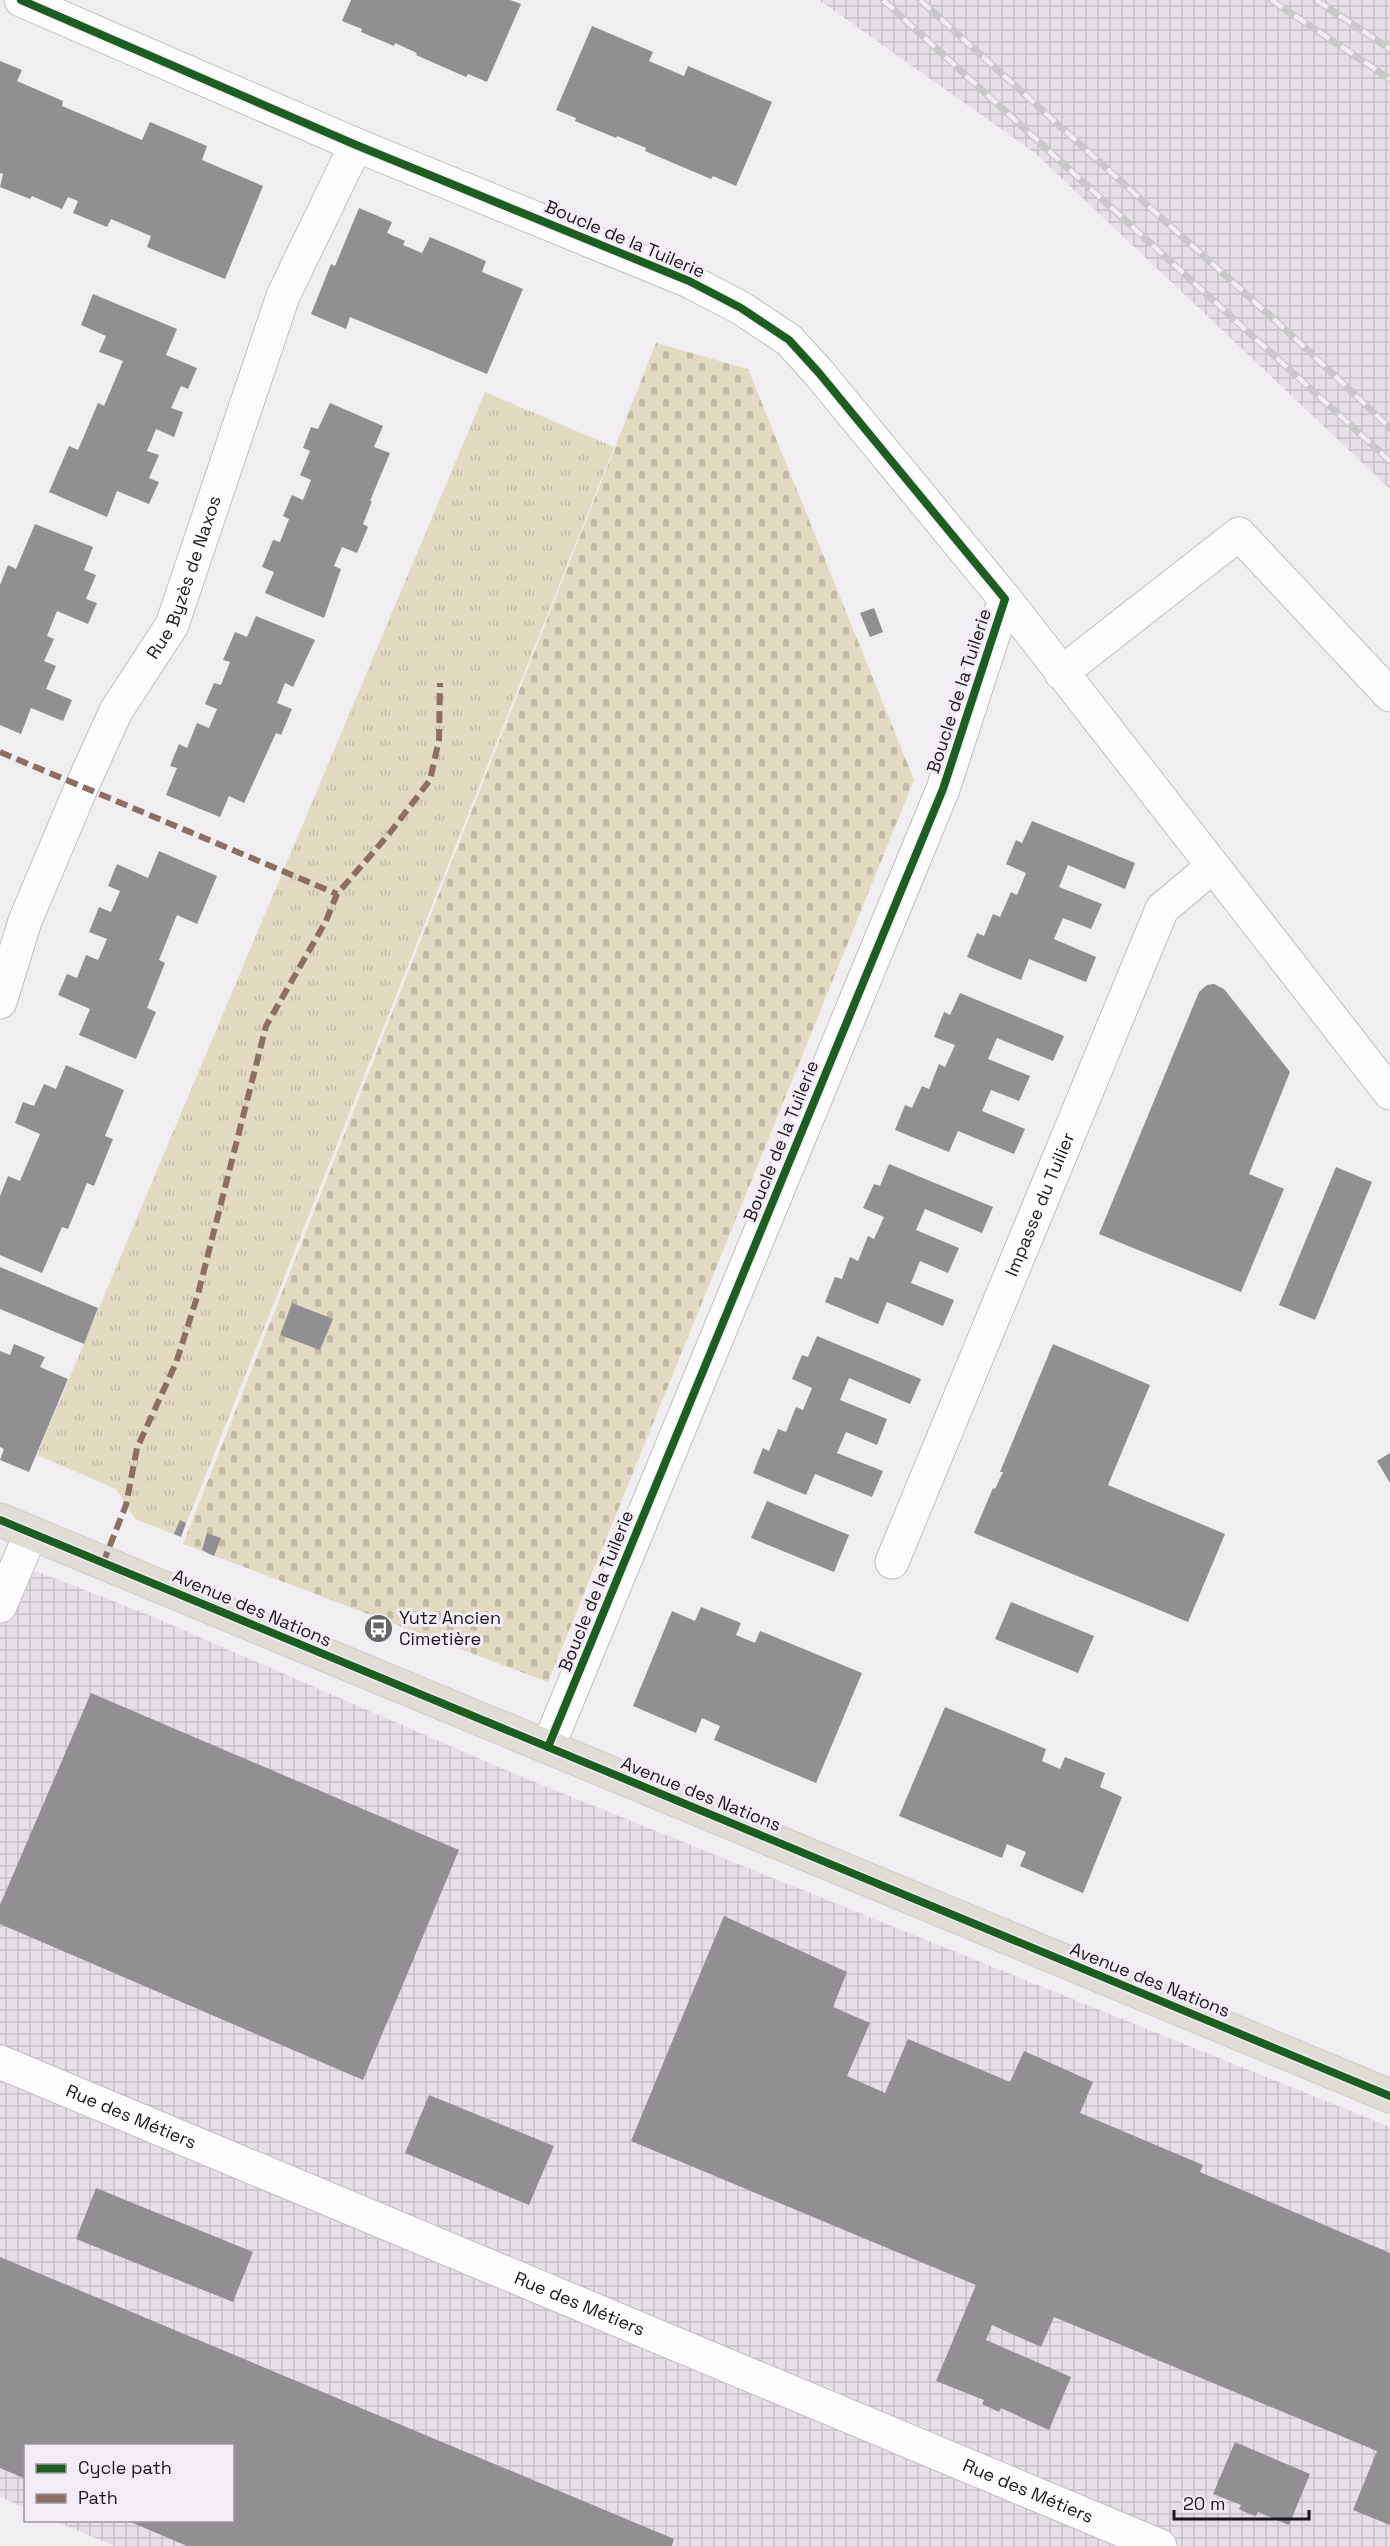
<svg xmlns="http://www.w3.org/2000/svg" width="1390" height="2546" font-family="'Space Grotesk',sans-serif">
	<style>
		.industrial { fill: url(#industrial-grid) }
		.cemetery { fill: url(#cemetery-stones) }
		.park { fill: url(#park-tufts) }
		.building { fill: #918f92 }
		.lines { fill: none; stroke-linecap: round; stroke-linejoin: round }
		.minor-casing { stroke: #c2bfc3; stroke-width: 35 }
		.major-casing { stroke: #cdcbcd; stroke-width: 35 }
		.minor { stroke: #fdfcfd; stroke-width: 33 }
		.major { stroke: #dfddd4; stroke-width: 33 }
		.rail-casing { stroke: #c8c8c8; stroke-width: 7 }
		.rail { stroke: #f2ecf4; stroke-width: 4.5; stroke-dasharray: 14; stroke-linecap: butt }
		.quiet { stroke: #8d6e63; stroke-width: 6; stroke-dasharray: 12 6; stroke-linecap: butt }
		.cycleway-casing { stroke: #f2ecf4; stroke-width: 11 }
		.cycleway { stroke: #1b5e20; stroke-width: 8 }
		.labels { text-anchor: middle; stroke-width: 6; stroke-linejoin: round; paint-order: stroke }
		.street-label { font-size: 18px; fill: #1b191c; stroke: #f2ecf4 }
		.poi-label { font-size: 18px; fill: #1b191c; stroke: #f2ecf4; text-anchor: start }
	</style>
	<defs>
		<pattern id="industrial-grid" width="8" height="8" patternUnits="userSpaceOnUse" patternTransform="scale(1.5)"><rect width="8" height="8" fill="#e6dfe8"/><path d="M0 4h8M4 0v8" fill="none" stroke="#c5bfc6"/></pattern>
		<pattern id="cemetery-stones" width="16" height="16" patternUnits="userSpaceOnUse" patternTransform="scale(1.5)"><rect width="16" height="16" fill="#e3dac2"/><path d="M2 7V4a2 2 0 0 1 4 0v3zM10 15v-3a2 2 0 0 1 4 0v3z" fill="#c2baa6"/></pattern>
		<pattern id="park-tufts" width="24" height="20" patternUnits="userSpaceOnUse" patternTransform="scale(1.5)"><rect width="24" height="20" fill="#e3dac2"/><path d="M3 7l-1-3M5 7V3M7 7l1-3M15 17l-1-3M17 17v-4M19 17l1-3" fill="none" stroke="#c2baa6"/></pattern>
	</defs>
	<rect width="100%" height="100%" fill="#f1eef2"/>
	<g class="industrial">
		<polygon points="819,0 1390,0 1390,489 1035,153"/>
		<polygon points="0,1557 151,1616 510,1772 1390,2127 1390,2546 114,2546 55,2521 232,2520 232,2446 26,2446 25,2508 0,2497"/>
	</g>
	<polygon class="cemetery" points="656,343 748,369 914,780 548,1682 183,1544"/>
	<polygon class="park" points="485,392 614,447 181,1537 135,1519 116,1489 37,1455"/>
	<g class="building">
		<polygon points="351,0 510,0 521,4 487,82 468,74 466,77 416,55 417,53 395,43 394,46 361,32 362,29 342,21"/>
		<polygon points="592,26 653,52 649,61 684,76 688,66 772,102 736,186 713,176 711,179 645,151 646,148 617,136 616,138 575,121 576,118 556,110"/>
		<polygon points="0,61 22,70 17,81 63,101 62,106 142,140 150,122 207,146 202,160 263,186 225,279 147,247 151,236 111,219 107,227 73,213 78,201 68,197 62,209 32,196 30,199 0,187 3,174 0,173"/>
		<polygon points="359,208 392,222 387,233 405,241 403,245 422,253 430,237 486,261 482,272 523,289 487,374 350,317 346,329 311,314 331,264 335,266"/>
		<polygon points="93,294 177,329 166,355 197,368 188,389 181,386 171,408 183,412 174,437 156,429 147,451 159,455 149,478 159,482 149,504 117,491 107,517 49,492 69,446 78,450 98,403 104,406 123,361 99,352 106,336 81,325"/>
		<polygon points="330,403 383,426 374,447 390,453 370,501 372,501 363,524 368,527 357,553 342,547 334,566 341,569 324,618 265,593 274,572 262,567 273,540 280,542 289,519 283,516 292,495 303,500 311,480 300,475 310,451 303,448 311,427 318,429"/>
		<polygon points="35,524 93,547 84,570 96,575 86,599 97,603 88,624 57,611 47,636 54,639 44,661 56,666 46,689 72,700 63,721 31,708 21,734 0,725 0,585 8,565 16,569"/>
		<polygon points="874,608 883,632 870,637 860,613"/>
		<polygon points="256,616 315,640 293,687 285,683 277,703 292,709 281,735 276,733 244,803 229,796 220,817 166,795 177,768 170,766 179,744 187,748 197,723 209,728 217,709 205,704 214,683 221,685 230,662 223,660 235,632 247,637"/>
		<polygon points="1032,821 1135,863 1125,889 1068,865 1059,887 1102,904 1091,929 1063,918 1054,939 1096,957 1086,982 1029,959 1021,980 967,957 977,933 984,936 993,914 1000,917 1011,892 1017,895 1026,873 1006,864 1016,840 1022,843"/>
		<polygon points="159,851 217,876 197,924 177,915 159,960 165,963 147,1008 156,1012 136,1059 79,1035 90,1009 58,995 67,974 77,978 86,955 98,960 107,939 89,932 99,907 111,912 120,891 108,886 117,864 148,878"/>
		<polygon points="1214,984 1224,989 1290,1072 1249,1174 1284,1189 1241,1292 1099,1234 1199,992 1207,985"/>
		<polygon points="960,993 1064,1036 1053,1061 997,1038 988,1059 1030,1076 1019,1101 991,1090 982,1111 1025,1129 1014,1154 958,1131 949,1152 895,1130 905,1105 912,1108 922,1086 929,1089 939,1064 945,1067 955,1045 934,1037 944,1012 950,1015"/>
		<polygon points="66,1065 124,1090 105,1136 113,1139 94,1186 87,1183 68,1229 62,1227 42,1273 0,1255 0,1196 8,1176 20,1181 40,1134 15,1123 23,1102 34,1106 44,1084 56,1089"/>
		<polygon points="889,1164 993,1207 982,1233 925,1209 916,1230 959,1248 948,1273 920,1261 911,1283 954,1300 943,1326 887,1302 878,1324 825,1302 835,1277 842,1279 850,1257 858,1261 868,1236 874,1239 884,1217 863,1208 874,1184 880,1186"/>
		<polygon points="1336,1167 1372,1182 1315,1320 1279,1305"/>
		<polygon points="0,1267 98,1308 84,1344 0,1309"/>
		<polygon points="292,1303 333,1319 320,1350 280,1335"/>
		<polygon points="817,1336 921,1379 910,1404 849,1378 840,1400 887,1419 877,1445 846,1432 837,1453 883,1471 872,1497 815,1474 806,1495 753,1473 763,1448 769,1451 778,1429 786,1432 796,1407 803,1410 812,1388 792,1379 802,1355 808,1357"/>
		<polygon points="14,1344 45,1357 40,1367 68,1379 29,1472 0,1460 4,1449 0,1447 0,1351 10,1355"/>
		<polygon points="1053,1344 1150,1385 1108,1485 1225,1534 1188,1622 974,1533 993,1488 995,1489 1003,1472 1000,1472"/>
		<polygon points="1390,1453 1390,1483 1377,1461"/>
		<polygon points="767,1501 849,1535 834,1572 751,1538"/>
		<polygon points="180,1520 186,1523 181,1537 174,1534"/>
		<polygon points="207,1533 221,1538 214,1556 202,1550"/>
		<polygon points="1011,1602 1094,1636 1078,1673 995,1639"/>
		<polygon points="701,1607 741,1623 736,1635 755,1643 760,1631 862,1673 816,1783 714,1740 720,1726 702,1718 696,1733 633,1706 672,1611 695,1621"/>
		<polygon points="91,1693 459,1850 363,2080 0,1924 0,1905"/>
		<polygon points="945,1707 1046,1749 1042,1761 1060,1769 1065,1757 1105,1773 1100,1787 1122,1797 1083,1893 1020,1866 1026,1852 1007,1844 1002,1858 899,1816"/>
		<polygon points="724,1916 847,1972 833,2007 870,2023 847,2076 885,2093 908,2039 1010,2082 1024,2051 1093,2082 1080,2113 1203,2165 1200,2172 1390,2253 1390,2525 1353,2510 1377,2451 1054,2317 1041,2347 992,2325 986,2340 1071,2377 1049,2430 1001,2408 999,2412 982,2404 984,2400 936,2381 976,2285 631,2141"/>
		<polygon points="429,2095 554,2146 529,2205 405,2153"/>
		<polygon points="96,2188 253,2252 233,2302 76,2239"/>
		<polygon points="0,2257 674,2539 672,2546 187,2546 126,2520 232,2520 232,2446 26,2446 26,2479 0,2468"/>
		<polygon points="1235,2442 1310,2474 1289,2525 1258,2512 1256,2516 1247,2513 1239,2509 1241,2505 1213,2494"/>
	</g>
	<g class="lines">
		<defs>
			<g id="minor">
				<polyline points="21,0 356,145 689,281 741,308 789,340 819,373 1005,599 943,789 548,1747"/>
				<polyline points="1005,599 1390,1093"/>
				<polyline points="1061,673 1239,534 1390,695"/>
				<path id="s1" d="M0,1002L25,921L82,786L116,711L172,625L283,296L356,145"/>
				<path id="s2" d="M892,1562L1162,909L1213,866"/>
				<polyline points="0,1606 31,1533"/>
				<path id="s3" d="M0,2062L1160,2546"/>
			</g>
			<polyline id="major" points="0,1520 1390,2096"/>
		</defs>
		<use href="#minor" class="minor-casing"/>
		<use href="#major" class="major-casing"/>
		<use href="#minor" class="minor"/>
		<use href="#major" class="major"/>
		<defs>
			<g id="rail">
				<polyline points="883,0 1390,461"/>
				<polyline points="920,0 1298,341 1390,428"/>
				<polyline points="1271,0 1390,79"/>
				<polyline points="1316,0 1390,49"/>
			</g>
		</defs>
		<use href="#rail" class="rail-casing"/>
		<use href="#rail" class="rail"/>
		<g class="quiet">
			<polyline points="0,752 337,894"/>
			<polyline points="103,1563 126,1505 137,1448 176,1363 198,1294 266,1026 326,921 337,894 389,834 430,780 439,740 440,683"/>
		</g>
		<defs>
			<g id="cycleway">
				<polyline points="21,0 356,145 689,281 741,308 789,340 819,373 1005,599 943,789 548,1747"/>
				<polyline points="0,1520 1390,2096"/>
			</g>
		</defs>
		<use href="#cycleway" class="cycleway-casing"/>
		<use href="#cycleway" class="cycleway"/>
	</g>
	<defs>
		<symbol id="bus-disc" viewBox="-11 -11 22 22"><circle r="9.5" fill="#666467" stroke="#f2ecf4"/><path d="M-5-6H5V4H4V6H2V4H-2V6H-4V4H-5ZM-3.5-4V0h7V-4ZM-3.5 1.2v1.5H-2V1.2ZM2 1.2v1.5H3.5V1.2Z" fill="#fff"/></symbol>
	</defs>
	<g fill-rule="evenodd">
		<use href="#bus-disc" x="362" y="1612" width="33" height="33"/>
	</g>
	<g class="labels">
		<g class="street-label">
			<text transform="translate(625 239) rotate(23)" y="6">Boucle de la Tuilerie</text>
			<text dy="6" stroke="none"><textPath href="#s1" startOffset="465">Rue Byzès de Naxos</textPath></text>
			<text transform="translate(959 691) rotate(-72)" y="6">Boucle de la Tuilerie</text>
			<text transform="translate(781 1141) rotate(-68)" y="6">Boucle de la Tuilerie</text>
			<text dy="6" stroke="none"><textPath href="#s2" startOffset="387">Impasse du Tuilier</textPath></text>
			<text transform="translate(596 1591) rotate(-68)" y="6">Boucle de la Tuilerie</text>
			<text transform="translate(252 1608) rotate(23)" y="6">Avenue des Nations</text>
			<text transform="translate(701 1794) rotate(22)" y="6">Avenue des Nations</text>
			<text transform="translate(1150 1980) rotate(22)" y="6">Avenue des Nations</text>
			<text dy="6" stroke="none"><textPath href="#s3" startOffset="142">Rue des Métiers</textPath></text>
			<text dy="6" stroke="none"><textPath href="#s3" startOffset="628">Rue des Métiers</textPath></text>
			<text dy="6" stroke="none"><textPath href="#s3" startOffset="1114">Rue des Métiers</textPath></text>
		</g>
		<g class="poi-label">
			<text x="399" y="1624">Yutz Ancien<tspan x="399" dy="21">Cimetière</tspan></text>
		</g>
	</g>
	<rect x="24" y="2444" width="210" height="78" fill="#f2ecf4" stroke="#9c989e" stroke-width="1.5"/>
	<rect x="36" y="2464" width="30" height="9" fill="#1b5e20" stroke="#9c989e" stroke-width="1.5"/>
	<text x="78" y="2474" font-size="18" fill="#1b191c">Cycle path</text>
	<rect x="36" y="2494" width="30" height="9" fill="#8d6e63" stroke="#9c989e" stroke-width="1.5"/>
	<text x="78" y="2504" font-size="18" fill="#1b191c">Path</text>
	<path d="M1174 2510v9h135v-9" fill="none" stroke="#1b191c" stroke-width="3"/>
	<text x="1183" y="2510" font-size="18" fill="#1b191c" stroke="#f2ecf4" stroke-width="4.5" paint-order="stroke">20 m</text>
</svg>
